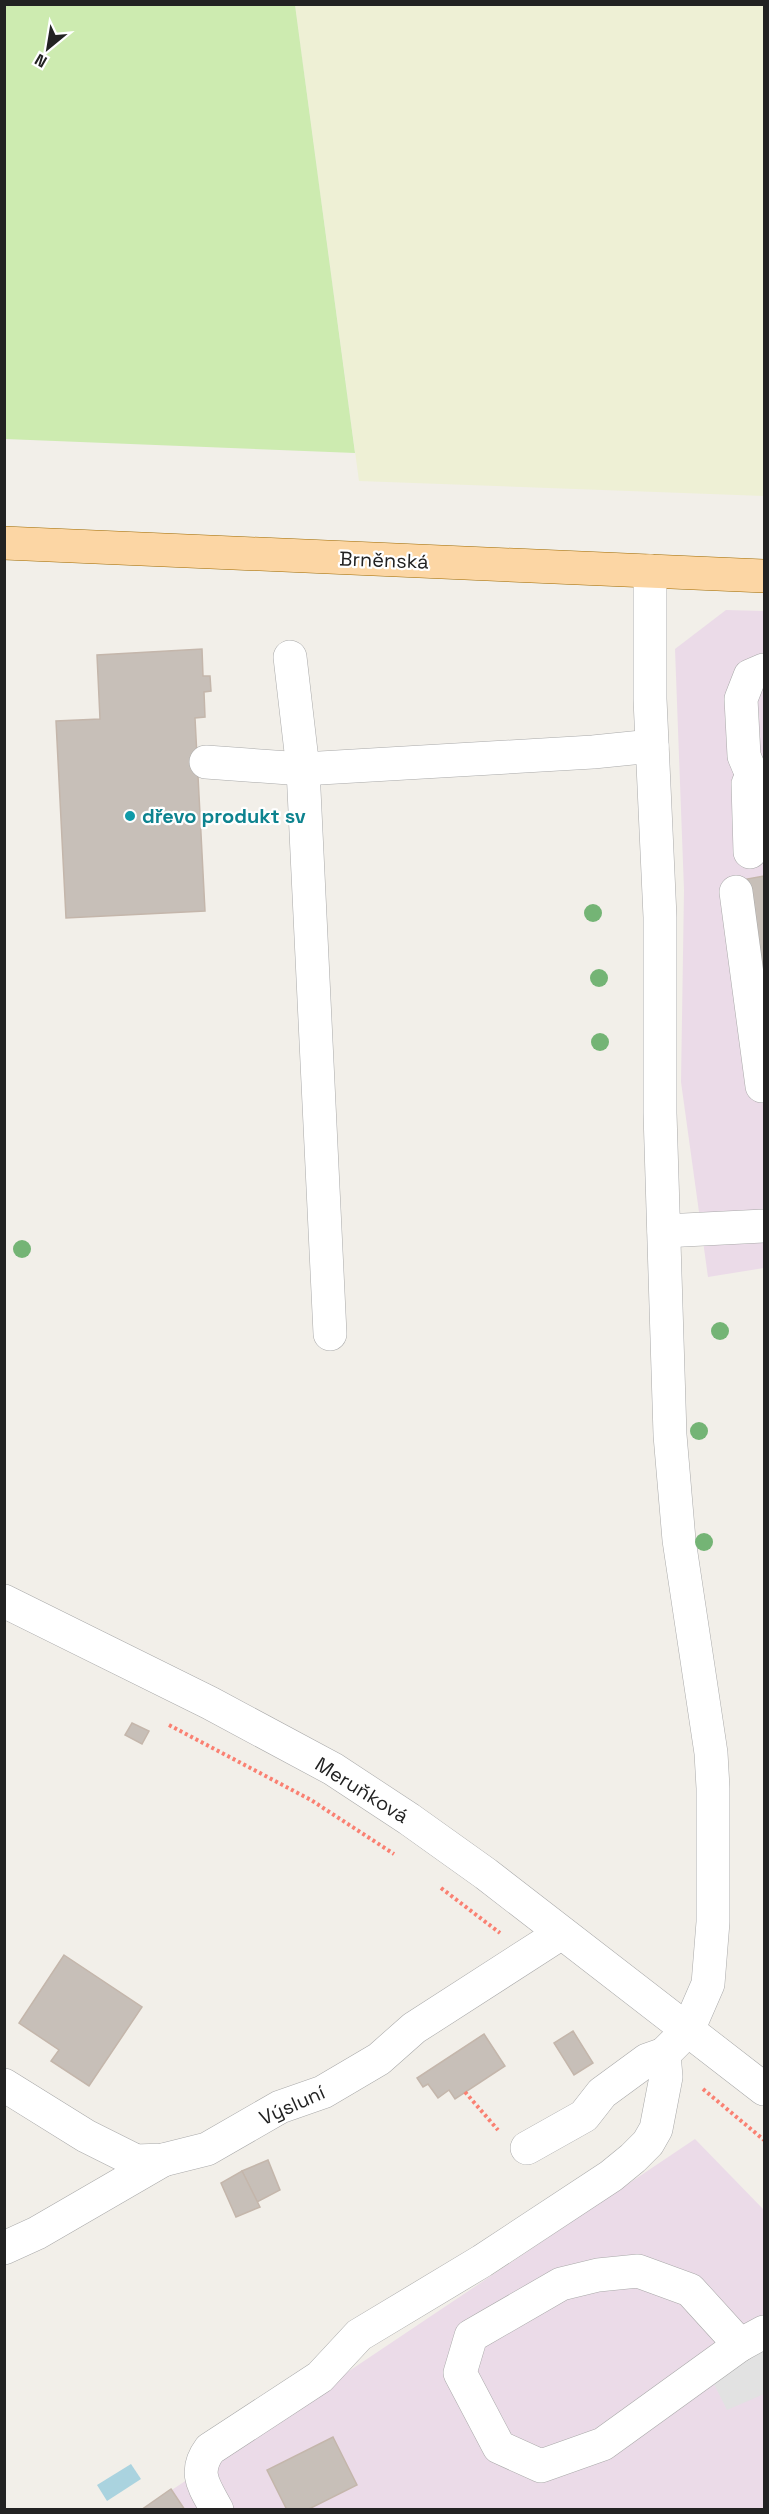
<svg xmlns="http://www.w3.org/2000/svg" width="769" height="2514" font-family="'Space Grotesk',sans-serif">
	<style>
		.industrial { fill: #ebdbe8 }
		.farmland { fill: #eef0d5 }
		.grass { fill: #cdebb0 }
		.parking { fill: #e2e2e2 }
		.water { fill: #aad3df }
		.building { fill: #c7bfb8; stroke: #c4b6ab; stroke-width: 1.5 }
		.lines { fill: none; stroke-linecap: round; stroke-linejoin: round }
		.minor-casing { stroke: #a9a9a9; stroke-width: 34 }
		.major-casing { stroke: #a06b00; stroke-width: 34 }
		.path { stroke: #fa8072; stroke-width: 4; stroke-dasharray: 3 3; stroke-linecap: butt }
		.minor { stroke: #fff; stroke-width: 33 }
		.major { stroke: #fcd6a4; stroke-width: 33 }
		.tree { fill: #74b475 }
		.culture-dot { fill: #0f9aa8; stroke: #fff; stroke-width: 2 }
		.labels { text-anchor: middle; stroke-width: 4.5; stroke-linejoin: round; paint-order: stroke }
		.street-label { font-size: 20px; fill: #222; stroke: #fff }
		.culture-label { font-size: 20px; font-weight: bold; fill: #0d838f; stroke: #fff; text-anchor: start }
	</style>
	<rect width="100%" height="100%" fill="#f2efe9"/>
	<g class="industrial">
		<polygon points="726,610 764,611 764,1268 708,1277 681,1082 684,890 675,649"/>
		<polygon points="695,2139 764,2210 764,2509 142,2510"/>
	</g>
	<polygon class="farmland" points="295,5 764,5 764,496 359,481"/>
	<polygon class="grass" points="5,4 295,5 355,453 5,439"/>
	<polygon class="parking" points="764,2332 764,2394 727,2410 706,2368"/>
	<polygon class="water" points="131,2464 141,2479 107,2501 97,2485"/>
	<g class="building">
		<polygon points="202,649 203,676 210,676 211,691 204,692 205,717 195,718 205,911 66,918 56,721 100,719 97,655"/>
		<polygon points="764,876 764,1002 747,879"/>
		<polygon points="132,1723 149,1731 142,1744 125,1735"/>
		<polygon points="64,1955 142,2007 89,2086 51,2061 59,2050 19,2023"/>
		<polygon points="573,2031 593,2063 574,2075 554,2043"/>
		<polygon points="484,2034 505,2066 455,2099 449,2090 438,2098 428,2084 423,2087 417,2078"/>
		<polygon points="268,2160 280,2190 257,2202 242,2171"/>
		<polygon points="242,2171 260,2207 236,2217 221,2183"/>
		<polygon points="333,2437 357,2485 307,2510 287,2510 267,2470"/>
		<polygon points="171,2489 185,2510 141,2510"/>
	</g>
	<g class="lines">
		<defs>
			<g id="minor">
				<polyline points="290,657 303,769 330,1334"/>
				<polyline points="764,670 750,676 741,699 744,756 752,775 764,781"/>
				<polyline points="206,762 303,769 593,752 652,746"/>
				<polyline points="750,852 748,784 752,775"/>
				<polyline points="736,892 762,1086 764,1086"/>
				<polyline points="664,1231 764,1226"/>
				<polyline points="4,1601 210,1703 333,1769 409,1819 486,1874 764,2089"/>
				<polyline points="4,2085 86,2136 136,2161 163,2160 207,2149 280,2107 323,2092 379,2059 414,2028 560,1934"/>
				<polyline points="527,2148 584,2116 602,2093 647,2060 664,2054"/>
				<polyline points="4,2248 37,2233 163,2160"/>
				<polygon points="638,2271 690,2290 740,2345 603,2444 541,2466 499,2447 460,2373 471,2336 561,2284 598,2275"/>
				<polyline points="740,2345 764,2332"/>
				<path d="M217,2510C205,2487 192,2473 210,2449L320,2377L359,2335L482,2261L611,2176L633,2158L648,2143L656,2129L666,2077L664,2054L688,2030L708,1984L713,1922V1788L711,1753L679,1540L670,1435L660,1113V917L650,699V571"/>
			</g>
			<polyline id="major" points="4,543 764,576"/>
		</defs>
		<use href="#minor" class="minor-casing"/>
		<use href="#major" class="major-casing"/>
		<g class="path">
			<polyline points="169,1725 311,1800 394,1854"/>
			<polyline points="441,1888 500,1933"/>
			<polyline points="703,2089 764,2140"/>
			<polyline points="465,2092 498,2130"/>
		</g>
		<use href="#minor" class="minor"/>
		<use href="#major" class="major"/>
	</g>
	<g class="tree">
		<circle cx="593" cy="913" r="9"/>
		<circle cx="599" cy="978" r="9"/>
		<circle cx="600" cy="1042" r="9"/>
		<circle cx="22" cy="1249" r="9"/>
		<circle cx="720" cy="1331" r="9"/>
		<circle cx="699" cy="1431" r="9"/>
		<circle cx="704" cy="1542" r="9"/>
	</g>
	<circle class="culture-dot" cx="130" cy="816" r="6"/>
	<g class="labels">
		<g class="street-label">
			<text transform="translate(384 560) rotate(2)" y="7">Brněnská</text>
			<text transform="translate(362 1790) rotate(32)" y="7">Meruňková</text>
			<text transform="translate(292 2105) rotate(-24)" y="7">Výsluní</text>
		</g>
		<g class="culture-label">
			<text x="142" y="823">dřevo produkt sv</text>
		</g>
	</g>
	<rect width="769" height="2514" fill="none" stroke="#222222" stroke-width="12"/>
	<g transform="translate(48 48) rotate(210)" stroke="#ffffff" stroke-width="4.5" paint-order="stroke">
	<path d="M0-4.5L10 22L0 15L-10 22Z" fill="#222222"/>
	<text y="-9" font-size="16" font-weight="bold" text-anchor="middle" fill="#222222">N</text>
	</g>
</svg>
